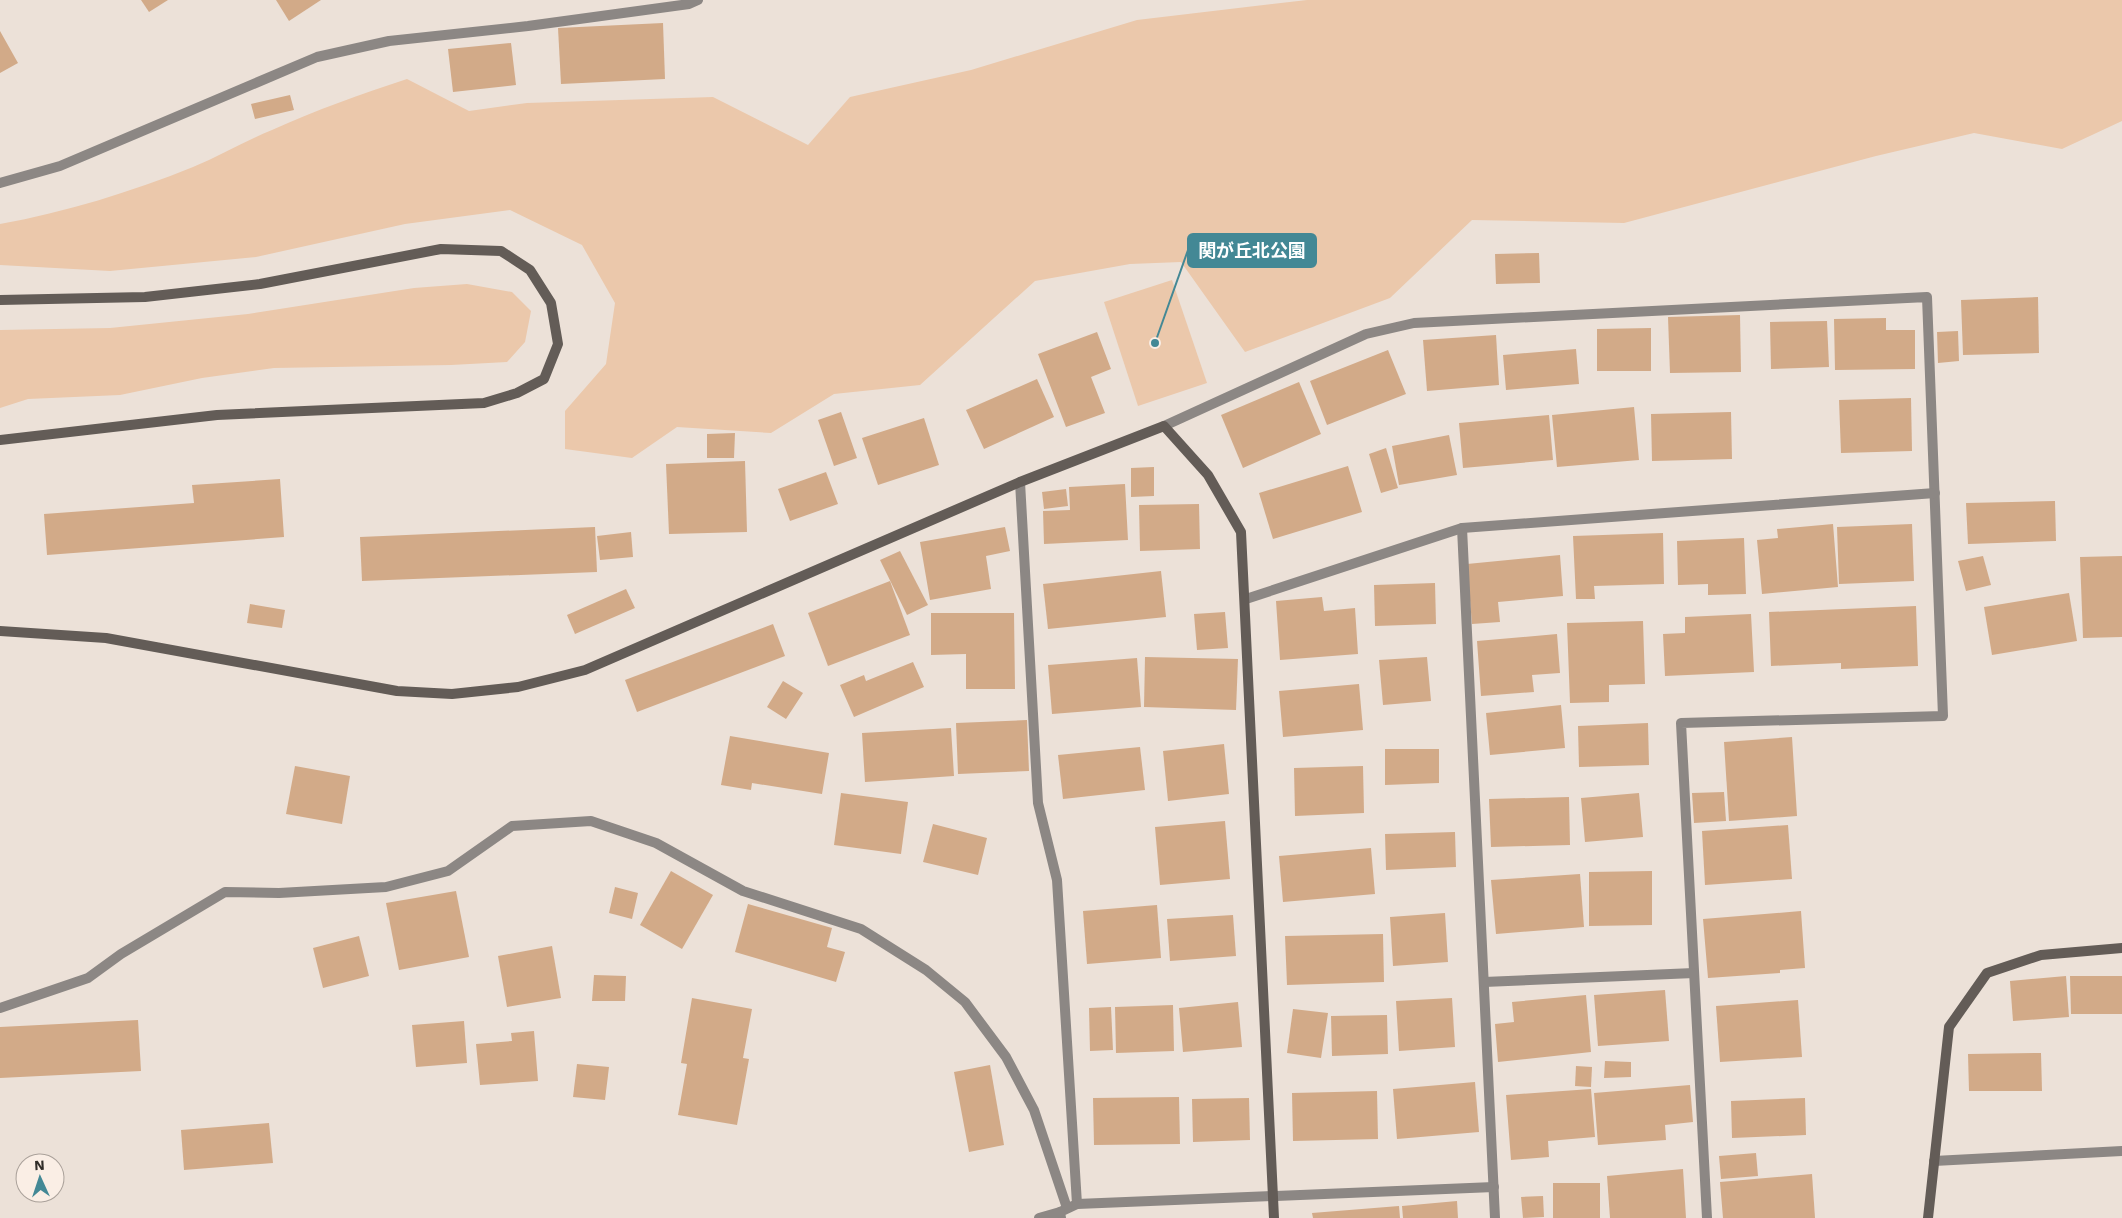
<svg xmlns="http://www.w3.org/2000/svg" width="2122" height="1218" font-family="'Work Sans','Noto Sans JP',sans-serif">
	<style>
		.green { fill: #ebc8ab }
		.building { fill: #d2aa88 }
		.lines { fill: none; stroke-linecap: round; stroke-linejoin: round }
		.street { stroke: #8c8784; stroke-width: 10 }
		.secondary { stroke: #635c57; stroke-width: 10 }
		.leader { fill: none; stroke: #438895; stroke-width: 2 }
		.callout-dot { fill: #438895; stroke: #faeee5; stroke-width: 2 }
		.callout { fill: #438895; stroke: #438895; stroke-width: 2 }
		.callout-label { font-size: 18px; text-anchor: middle; font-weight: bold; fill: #fff }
	</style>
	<rect width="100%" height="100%" fill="#ece1d8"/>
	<g class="green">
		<path d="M1307,0H2122V121L2062,149L1974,133L1876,156L1624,223L1472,220L1390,298L1245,352L1181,262L1130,264L1035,281L920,385L834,394L771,433L677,427L632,458L565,449V411L606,364L615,303L582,245L510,210L405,224L256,257L110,271L0,265V224C66,212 131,192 193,167C220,156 245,141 272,130C316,110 361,94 407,79L469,111L527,103L713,97L808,145L850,97L971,70L1137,20Z"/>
		<polygon points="1172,280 1207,383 1138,406 1104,302"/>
		<polygon points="467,284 512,292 531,311 525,342 507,362 451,365 274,368 202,378 120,395 28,399 0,408 0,330 110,328 248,314 414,288"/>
	</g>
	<g class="building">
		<polygon points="141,0 168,0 149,12"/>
		<polygon points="276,0 321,0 289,21"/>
		<polygon points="663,23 665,79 561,84 558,28"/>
		<polygon points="0,31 18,63 0,73"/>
		<polygon points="511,43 516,85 453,92 448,49"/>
		<polygon points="290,95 294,110 255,119 251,104"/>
		<polygon points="1539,253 1540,283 1496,284 1495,254"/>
		<polygon points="2038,297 2039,353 1963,355 1961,300"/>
		<polygon points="1740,315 1741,372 1670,373 1668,317"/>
		<polygon points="1886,318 1886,330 1915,330 1915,369 1835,370 1834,319"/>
		<polygon points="1827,321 1829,367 1771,369 1770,322"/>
		<polygon points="1651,328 1651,371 1597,371 1597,329"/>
		<polygon points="1958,331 1959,361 1938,363 1937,332"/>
		<polygon points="1097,332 1111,369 1091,377 1105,413 1066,427 1038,354"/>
		<polygon points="1496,335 1499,385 1427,391 1423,340"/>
		<polygon points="1576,349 1579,384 1506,390 1503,355"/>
		<polygon points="1388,350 1406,394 1327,425 1310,381"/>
		<polygon points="1037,379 1054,417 984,449 966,410"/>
		<polygon points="1299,382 1321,434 1243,468 1221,415"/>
		<polygon points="1911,398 1912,451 1841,453 1839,400"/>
		<polygon points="1634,407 1639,460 1557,467 1552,415"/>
		<polygon points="841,412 857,458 834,466 818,420"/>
		<polygon points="1731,412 1732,459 1652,461 1651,414"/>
		<polygon points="1549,415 1553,460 1463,468 1459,423"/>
		<polygon points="924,418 939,465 878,485 862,438"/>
		<polygon points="735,433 734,458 707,458 707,434"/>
		<polygon points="1449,435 1457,475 1399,485 1392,446"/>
		<polygon points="1386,448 1398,488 1381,493 1369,454"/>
		<polygon points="745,461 747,532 669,534 666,464"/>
		<polygon points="1348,466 1362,512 1273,539 1259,493"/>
		<polygon points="1154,467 1154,496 1131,497 1131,468"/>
		<polygon points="826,472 838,504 790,521 778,489"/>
		<polygon points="280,479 284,537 47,555 44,514 194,503 192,485"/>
		<polygon points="1125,484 1128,540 1044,544 1043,511 1070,510 1069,487"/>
		<polygon points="1066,489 1068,506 1044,509 1042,492"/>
		<polygon points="2055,501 2056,541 1968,544 1966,503"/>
		<polygon points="1199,504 1200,549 1140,551 1139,505"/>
		<polygon points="1833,524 1838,587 1762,594 1757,540 1778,538 1777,529"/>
		<polygon points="1912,524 1914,581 1839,584 1837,527"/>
		<polygon points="595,527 597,572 362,581 360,537"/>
		<polygon points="1005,527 1010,551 986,556 991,589 930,600 920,542"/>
		<polygon points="631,532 633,557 600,560 597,536"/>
		<polygon points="1663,533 1664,584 1594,586 1595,599 1576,599 1573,536"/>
		<polygon points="1744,538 1746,594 1708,595 1708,584 1678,585 1677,541"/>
		<polygon points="900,551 928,605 907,615 880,560"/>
		<polygon points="1560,555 1563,596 1498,602 1500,622 1472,624 1467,564"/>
		<polygon points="1983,556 1991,585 1966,591 1958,561"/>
		<polygon points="2122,556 2122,637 2083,638 2080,557"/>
		<polygon points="1161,571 1166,617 1048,629 1043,584"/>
		<polygon points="890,581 910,635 828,666 808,613"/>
		<polygon points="1435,583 1436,624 1375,626 1374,585"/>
		<polygon points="626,589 635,608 575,634 567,615"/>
		<polygon points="2069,593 2077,641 1992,655 1984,607"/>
		<polygon points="1322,597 1324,611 1355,608 1358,654 1280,660 1276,601"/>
		<polygon points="250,604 285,610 282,628 247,623"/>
		<polygon points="1916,606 1918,666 1841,669 1841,663 1771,666 1769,612"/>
		<polygon points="1225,612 1228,648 1197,650 1194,614"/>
		<polygon points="931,613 1014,613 1015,689 966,689 966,654 931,655"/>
		<polygon points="1751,614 1754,672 1665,676 1663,634 1685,633 1685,617"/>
		<polygon points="1643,621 1645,684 1609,685 1609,702 1570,703 1567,623"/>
		<polygon points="773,624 785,656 637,712 625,680"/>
		<polygon points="1557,634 1560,673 1532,675 1534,692 1481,696 1477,641"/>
		<polygon points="1145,657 1238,659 1236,710 1144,707"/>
		<polygon points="1427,657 1431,701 1383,705 1379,660"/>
		<polygon points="1137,658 1141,707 1052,714 1048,665"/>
		<polygon points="913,662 924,687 854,717 840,685 864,675 866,681"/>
		<polygon points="783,681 803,693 786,719 767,707"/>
		<polygon points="1359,684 1363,730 1283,737 1279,691"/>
		<polygon points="1561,705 1565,748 1490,755 1486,713"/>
		<polygon points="1027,720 1029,771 958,774 956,723"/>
		<polygon points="1648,723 1649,765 1579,767 1578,726"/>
		<polygon points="951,728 954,776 865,782 862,733"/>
		<polygon points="730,736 829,753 822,794 752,783 751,790 721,785"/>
		<polygon points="1792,737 1797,816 1729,821 1724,742"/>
		<polygon points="1224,744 1229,794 1168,801 1163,751"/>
		<polygon points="1140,747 1145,790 1063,799 1058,755"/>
		<polygon points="1385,749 1439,749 1439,783 1385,785"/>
		<polygon points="295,766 350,776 342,824 286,814"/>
		<polygon points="1363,766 1364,813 1295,816 1294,768"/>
		<polygon points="1724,792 1726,821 1694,823 1692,793"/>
		<polygon points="841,793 908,802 901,854 834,845"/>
		<polygon points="1639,793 1643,837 1585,842 1581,798"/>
		<polygon points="1569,797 1570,845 1491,847 1489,799"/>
		<polygon points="1225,821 1230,879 1160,885 1155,827"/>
		<polygon points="933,824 987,838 978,875 923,862"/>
		<polygon points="1788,825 1792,879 1705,885 1702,831"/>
		<polygon points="1455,832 1456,867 1386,870 1385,834"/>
		<polygon points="1371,848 1375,894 1283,902 1279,856"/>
		<polygon points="671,871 713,895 682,949 640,925"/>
		<polygon points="1652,871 1652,925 1589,926 1589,872"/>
		<polygon points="1580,874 1584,927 1496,934 1491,880"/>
		<polygon points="615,887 638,893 632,919 609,913"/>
		<polygon points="456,891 469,957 399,970 386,903"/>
		<polygon points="748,904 832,928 827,947 845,952 836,982 735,952"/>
		<polygon points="1157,905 1161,958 1087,964 1083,911"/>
		<polygon points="1801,911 1805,968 1780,970 1780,973 1708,978 1703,919"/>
		<polygon points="1445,913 1448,962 1393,966 1390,917"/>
		<polygon points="1233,915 1236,956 1170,961 1167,919"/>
		<polygon points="1383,934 1384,982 1287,985 1285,936"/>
		<polygon points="359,936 369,976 323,988 313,948"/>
		<polygon points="552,946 561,998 507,1007 498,956"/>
		<polygon points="594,975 626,976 625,1001 592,1001"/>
		<polygon points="2066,976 2069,1017 2013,1021 2010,981"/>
		<polygon points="2070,976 2122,976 2122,1014 2071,1014"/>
		<polygon points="1665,990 1669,1041 1598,1046 1594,995"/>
		<polygon points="1586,995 1591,1052 1498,1062 1495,1024 1514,1022 1512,1002"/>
		<polygon points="692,998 752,1009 743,1058 749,1059 737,1125 678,1115 687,1064 681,1063"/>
		<polygon points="1452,998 1455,1047 1399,1051 1396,1001"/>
		<polygon points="1798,1000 1802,1057 1720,1062 1716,1006"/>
		<polygon points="1238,1002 1242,1047 1183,1052 1179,1008"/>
		<polygon points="1173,1005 1174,1051 1116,1053 1115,1007"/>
		<polygon points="1111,1007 1113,1050 1090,1051 1089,1008"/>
		<polygon points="1293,1009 1328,1013 1321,1058 1287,1053"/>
		<polygon points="1387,1015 1388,1054 1332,1056 1331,1016"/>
		<polygon points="138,1020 141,1071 0,1078 0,1027"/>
		<polygon points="464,1021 467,1063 416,1067 412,1025"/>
		<polygon points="534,1031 538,1081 480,1085 476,1044 512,1041 511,1033"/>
		<polygon points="2041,1053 2042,1091 1969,1091 1968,1054"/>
		<polygon points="1605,1061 1631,1062 1631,1077 1604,1078"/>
		<polygon points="577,1064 609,1067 605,1100 573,1097"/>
		<polygon points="990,1065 1004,1145 969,1152 954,1072"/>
		<polygon points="1576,1066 1592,1067 1591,1087 1575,1086"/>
		<polygon points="1475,1082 1479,1132 1397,1139 1393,1089"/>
		<polygon points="1690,1085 1693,1122 1665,1125 1666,1140 1598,1145 1594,1093"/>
		<polygon points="1591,1089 1595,1137 1548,1141 1549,1157 1511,1160 1506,1095"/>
		<polygon points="1377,1091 1378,1139 1293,1141 1292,1093"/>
		<polygon points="1179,1097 1180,1144 1094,1145 1093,1098"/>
		<polygon points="1249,1098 1250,1140 1193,1142 1192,1099"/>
		<polygon points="1805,1098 1806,1135 1732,1138 1731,1101"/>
		<polygon points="269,1123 273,1163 184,1170 181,1130"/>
		<polygon points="1756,1153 1758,1176 1721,1179 1719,1156"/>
		<polygon points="1683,1169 1686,1218 1610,1218 1607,1176"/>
		<polygon points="1812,1174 1815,1218 1723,1218 1720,1182"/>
		<rect x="1553" y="1183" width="47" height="35"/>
		<polygon points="1543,1196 1544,1217 1523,1218 1521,1197"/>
		<polygon points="1457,1201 1458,1218 1403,1218 1402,1206"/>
		<polygon points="1399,1206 1400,1218 1313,1218 1312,1213"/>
	</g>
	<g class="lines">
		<g class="street">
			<polyline points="0,183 60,166 317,57 389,41 528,26 689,4 698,0"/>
			<polyline points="1164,426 1366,334 1414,323 1927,297 1943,716 1681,723 1707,1218"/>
			<polyline points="1020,482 1038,803 1057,880 1077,1204 1060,1212 1061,1218"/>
			<polyline points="1462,528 1495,1218"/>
			<polyline points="1246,599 1462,528 1935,493"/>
			<polyline points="1484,982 1694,973"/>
			<polyline points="0,1008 88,978 121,954 225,892 279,893 386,887 448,871 512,826 591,821 656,843 743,891 861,929 926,970 965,1002 1006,1057 1034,1110 1067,1208"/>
			<polyline points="1934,1161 2122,1151"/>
			<polyline points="1077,1204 1494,1187"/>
			<polyline points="1039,1218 1060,1212"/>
		</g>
		<g class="secondary">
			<polyline points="0,300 145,297 260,284 441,249 501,251 530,270 551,303 558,344 544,379 517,393 484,403 217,415 0,440"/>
			<polyline points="0,631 106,638 397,691 452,694 518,687 585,670 1020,482 1164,426 1208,475 1241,532 1274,1218"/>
			<polyline points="1928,1218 1949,1027 1987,973 2041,955 2122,948"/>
		</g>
	</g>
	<path class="leader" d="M1155 343L1188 250"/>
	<circle class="callout-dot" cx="1155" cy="343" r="5"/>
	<rect class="callout" x="1188" y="234" width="128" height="33" rx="5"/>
	<g class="callout-label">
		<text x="1252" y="257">関が丘北公園</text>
	</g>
	<g transform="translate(40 1178) rotate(357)"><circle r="24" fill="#faeee5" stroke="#aaa19a"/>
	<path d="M0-4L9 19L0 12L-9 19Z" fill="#438895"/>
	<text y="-8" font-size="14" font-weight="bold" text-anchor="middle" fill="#312d29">N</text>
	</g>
</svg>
